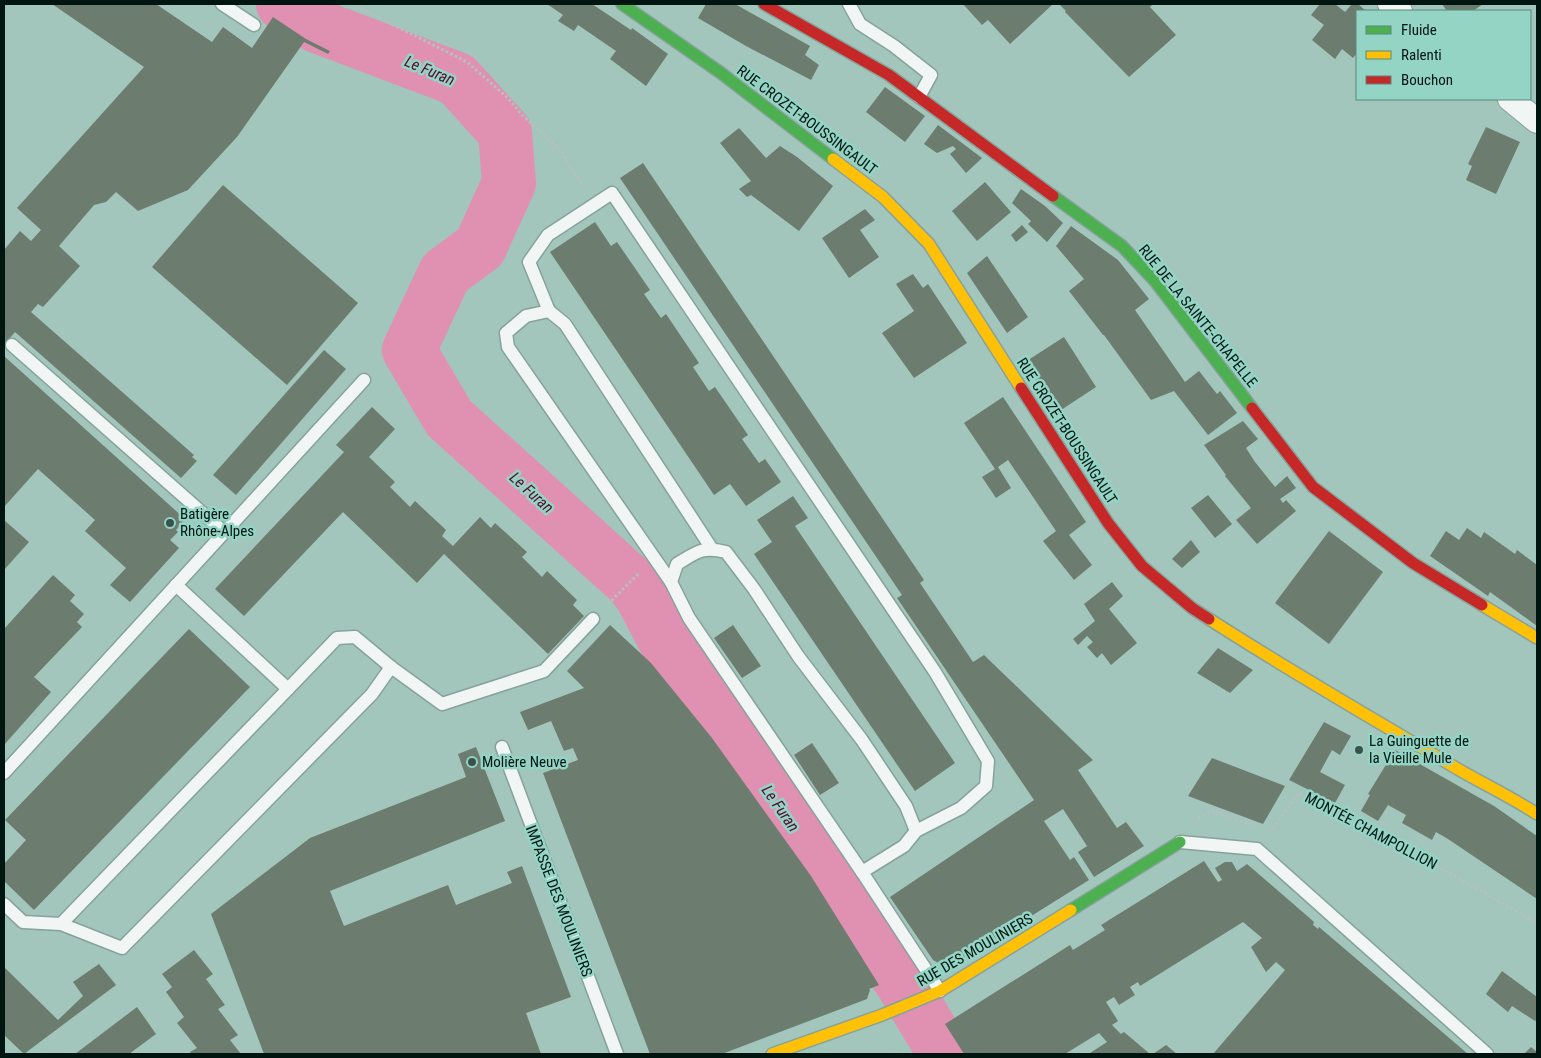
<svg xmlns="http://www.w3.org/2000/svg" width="1541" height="1058" font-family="'Roboto Condensed',sans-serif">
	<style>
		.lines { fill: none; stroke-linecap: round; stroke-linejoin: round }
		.river { stroke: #e091b2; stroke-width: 54 }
		.building { fill: #6c7d70 }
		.lane-casing { stroke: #86a29b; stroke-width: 15 }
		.street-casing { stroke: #86a29b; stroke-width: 26 }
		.fast-casing { stroke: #86a29b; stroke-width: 14 }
		.slow-casing { stroke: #86a29b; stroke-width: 14 }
		.jam-casing { stroke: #86a29b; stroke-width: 14 }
		.path { stroke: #b6c1be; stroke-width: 3; stroke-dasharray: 2.5 2.5; stroke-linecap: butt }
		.lane { stroke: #f1f6f5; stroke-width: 12 }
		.street { stroke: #f1f6f5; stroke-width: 24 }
		.fast { stroke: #4caf50; stroke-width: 11 }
		.slow { stroke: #ffc107; stroke-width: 11 }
		.jam { stroke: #c62828; stroke-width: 11 }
		.poi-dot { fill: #39534c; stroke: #93d4c4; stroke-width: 2 }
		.labels { text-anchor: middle; stroke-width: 5; stroke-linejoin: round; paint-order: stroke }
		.street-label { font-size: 15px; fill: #001510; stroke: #93d4c4 }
		.poi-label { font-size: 15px; fill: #001510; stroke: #93d4c4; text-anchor: start }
		.water-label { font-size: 16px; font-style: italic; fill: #5b0b32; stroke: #93d4c4 }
	</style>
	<rect width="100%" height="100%" fill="#a2c5bc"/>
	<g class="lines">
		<polyline class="river" points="283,4 317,26 457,79 505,132 509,183 480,247 445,273 409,350 449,418 632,583 641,595 667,644 901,981 945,1054"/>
	</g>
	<g class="building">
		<polygon points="52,4 156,4 212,42 223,27 252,48 273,17 306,39 330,51 328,54 304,42 237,137 188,190 138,211 116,192 106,202 94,205 59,246 80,266 43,307 38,304 31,312 194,455 192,457 197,461 181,478 15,332 4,345 4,250 20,231 31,241 41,230 17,208 144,67"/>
		<polygon points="547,4 592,4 631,30 632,28 668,54 646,86 610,59 616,51 578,25 574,31 558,21 563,15"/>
		<polygon points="706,4 735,4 810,46 805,55 819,65 811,80 746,46 698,18"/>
		<polygon points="963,4 1053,4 1010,44 988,20 982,25"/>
		<polygon points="1059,4 1153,4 1150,7 1176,35 1129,77 1065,12 1066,11"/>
		<polygon points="1320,4 1335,4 1345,12 1352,4 1358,4 1366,11 1357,11 1357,53 1353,58 1342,49 1335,59 1312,40 1324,25 1311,15"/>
		<polygon points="1442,4 1483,4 1473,11 1447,11"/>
		<polygon points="885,87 925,116 905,142 866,112"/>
		<polygon points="938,125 982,158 966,173 950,154 956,149 953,146 937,153 924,144"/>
		<polygon points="1486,127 1520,142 1496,194 1466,180 1472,166 1468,164"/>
		<polygon points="739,128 766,158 780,146 797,157 833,186 799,231 751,195 747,197 739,189 751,181 720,143"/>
		<polygon points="643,163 924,580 920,583 973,662 984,655 1093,760 1078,770 1117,828 1126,822 1144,846 1094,877 1078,852 1087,846 1063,809 1044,821 1070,860 1074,857 1089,880 956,963 942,965 933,960 890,897 1034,800 897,598 902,595 620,178"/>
		<polygon points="985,182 1011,212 977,241 952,211"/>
		<polygon points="223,185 358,303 287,385 152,267"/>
		<polygon points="1021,189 1045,206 1063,223 1047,242 1028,224 1031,221 1012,203"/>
		<polygon points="865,209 875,220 860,230 879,257 849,278 822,238"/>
		<polygon points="595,222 611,246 617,242 650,290 644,294 661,318 666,314 699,363 693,367 709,391 715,387 748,435 742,439 759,463 765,459 781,482 746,506 730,484 714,495 550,252"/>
		<polygon points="1022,225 1028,232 1016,242 1011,235"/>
		<polygon points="1071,226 1118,260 1149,299 1135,310 1185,382 1199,371 1217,394 1220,391 1237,413 1208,435 1174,391 1151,400 1104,335 1103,335 1069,291 1084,279 1056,246"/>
		<polygon points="987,256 1028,317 1007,333 967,273"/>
		<polygon points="913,274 923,288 928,284 967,343 914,378 882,333 914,311 896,284"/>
		<polygon points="1064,337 1096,387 1058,412 1025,362"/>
		<polygon points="324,350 346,369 236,495 213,475"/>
		<polygon points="4,356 185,519 176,530 178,532 170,540 179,548 130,602 110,585 126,568 85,531 95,520 38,469 4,507"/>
		<polygon points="1003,397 1086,522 1069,535 1092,565 1074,580 1043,541 1056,531 1008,460 998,467 1011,488 996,498 982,477 995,469 964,423"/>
		<polygon points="372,407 395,429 369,457 395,482 390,487 410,507 415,501 446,530 442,536 453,546 480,517 491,528 495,523 527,552 522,557 542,577 547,571 577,600 573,605 584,616 548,654 444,554 417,583 343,512 244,616 215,589 344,452 336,445"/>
		<polygon points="1243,421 1258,439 1246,448 1255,462 1275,487 1287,476 1296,488 1280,499 1283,503 1286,500 1296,511 1257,544 1236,520 1251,508 1225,476 1226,475 1204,445"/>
		<polygon points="1208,495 1232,524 1215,538 1191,508"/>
		<polygon points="793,496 808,518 795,526 955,763 915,791 754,554 772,542 757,520"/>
		<polygon points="4,520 29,542 4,570"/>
		<polygon points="1467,528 1481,538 1484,532 1515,554 1517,550 1537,565 1537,626 1490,592 1488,596 1430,556 1446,531 1459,540"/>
		<polygon points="1329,531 1383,572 1329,644 1275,603"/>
		<polygon points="1191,540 1200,552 1182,568 1172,559"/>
		<polygon points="53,575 75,595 70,601 84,614 77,622 82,627 34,677 51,692 4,745 4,629"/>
		<polygon points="1112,582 1123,596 1109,609 1137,643 1111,665 1102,653 1097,658 1087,647 1093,642 1087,636 1078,645 1073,639 1095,621 1084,604"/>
		<polygon points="610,625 651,663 712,738 811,876 879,985 869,989 870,990 867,999 722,1054 650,1054 543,773 578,760 573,748 564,751 551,721 528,730 520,712 584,688 567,671"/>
		<polygon points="733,625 761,666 742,678 714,638"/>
		<polygon points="189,629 250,687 34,910 4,881 4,864 26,840 5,820"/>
		<polygon points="1218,648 1253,670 1230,693 1197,673"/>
		<polygon points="1324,722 1351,736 1340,755 1332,750 1320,772 1345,785 1335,803 1289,780"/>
		<polygon points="812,743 839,783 820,795 794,755"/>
		<polygon points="476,747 505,821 330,891 344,926 448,885 456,905 512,883 507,872 522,866 571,997 526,1013 541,1054 264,1054 211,914 310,838 466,777 458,754"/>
		<polygon points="1395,750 1494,806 1537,836 1537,899 1448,839 1436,832 1432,840 1402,823 1406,815 1388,805 1378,821 1361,811 1370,795 1368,794"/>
		<polygon points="1212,758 1285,786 1263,824 1188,796"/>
		<polygon points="1204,861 1218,882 1222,880 1215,868 1225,862 1232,862 1237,871 1247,864 1313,921 1314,922 1313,925 1318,929 1319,927 1468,1054 1213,1054 1285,970 1276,962 1266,972 1251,947 1262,938 1243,922 1140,986 1138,982 1130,987 1135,995 1119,1005 1114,997 1106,1002 1118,1021 1112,1025 1121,1034 1124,1032 1150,1054 1091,1054 1090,1053 1107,1042 1099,1033 1065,1054 964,1054 945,1024 1070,945 1073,950 1105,930 1101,925"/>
		<polygon points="194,950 213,974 206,979 225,1005 218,1009 238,1035 230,1040 241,1054 191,1054 190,1052 197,1048 177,1023 184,1017 166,992 172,987 162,974"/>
		<polygon points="99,964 116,985 24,1054 4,1035 4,967 58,1020 83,996 73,982"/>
		<polygon points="1502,971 1537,997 1537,1019 1535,1021 1512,1006 1508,1012 1486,994"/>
		<polygon points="137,1007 156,1034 129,1054 75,1054"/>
		<polygon points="1166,1045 1177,1054 1153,1054"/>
		<polygon points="1531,1047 1537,1052 1537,1054 1524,1054"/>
	</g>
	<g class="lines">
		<defs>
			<g id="lane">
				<polyline points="222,4 254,25"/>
				<polyline points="849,4 860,24 894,46 931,75 919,97"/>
				<polyline points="549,311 529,262 548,235 612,193 935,672 988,761 986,786 961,808 916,831 904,846 862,872 940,991"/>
				<polyline points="12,345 224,532"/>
				<polyline points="671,582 508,347 506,333 526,316 549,311 565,324 712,549"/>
				<polyline points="176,585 288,689 337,638 355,637 391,667 442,704 544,671 593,619"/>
				<polyline points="502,747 617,1054"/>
				<polyline points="4,773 364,380"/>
				<polyline points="1180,842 1257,849 1487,1054"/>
				<path d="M862,872L689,618L671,582L677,564C697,552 702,546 726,552L754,589L798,656L862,740L906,806L916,831"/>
				<polyline points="4,904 23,922 61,924 122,948 372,694 391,667"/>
				<polyline points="61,924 288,689"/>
			</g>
			<g id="street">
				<polyline points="1390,4 1400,11"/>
				<polyline points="1510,99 1537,121"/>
			</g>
			<g id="fast">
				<polyline points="622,4 721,73 833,159"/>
				<polyline points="1053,196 1122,246 1155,281 1252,408"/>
				<polyline points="1071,910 1180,842"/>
			</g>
			<g id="slow">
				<polyline points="833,159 883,197 929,244 1021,388"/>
				<polyline points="1482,605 1537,638"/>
				<path d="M1209,619C1288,670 1370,717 1451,765C1479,782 1510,796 1537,814"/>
				<polyline points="772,1054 882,1015 940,991 1071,910"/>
			</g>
			<g id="jam">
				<polyline points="764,4 889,75 1053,196"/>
				<polyline points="1021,388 1108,523 1142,566 1192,608 1209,619"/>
				<polyline points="1252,408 1313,487 1413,563 1482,605"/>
			</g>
		</defs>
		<use href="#lane" class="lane-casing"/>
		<use href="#street" class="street-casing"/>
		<use href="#fast" class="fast-casing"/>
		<use href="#slow" class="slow-casing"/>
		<use href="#jam" class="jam-casing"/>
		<g class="path">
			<polyline points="352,4 467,62 508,98 523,116 562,151 565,160 584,187"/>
			<polyline points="608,604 639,573"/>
			<polyline points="1198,818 1214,811 1252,825"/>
			<path d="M1270,832H1271L1298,793C1322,811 1351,819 1377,833C1431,862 1484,893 1537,923"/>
		</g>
		<use href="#lane" class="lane"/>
		<use href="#street" class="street"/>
		<use href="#fast" class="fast"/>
		<use href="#slow" class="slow"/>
		<use href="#jam" class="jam"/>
	</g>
	<g class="poi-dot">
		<circle cx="170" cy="523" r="5"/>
		<circle cx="1359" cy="750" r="5"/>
		<circle cx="472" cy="762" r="5"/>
	</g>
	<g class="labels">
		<g class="street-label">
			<text transform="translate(807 120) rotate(37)" y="5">RUE CROZET-BOUSSINGAULT</text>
			<text transform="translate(1198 316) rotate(51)" y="5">RUE DE LA SAINTE-CHAPELLE</text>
			<text transform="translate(1067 431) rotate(57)" y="5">RUE CROZET-BOUSSINGAULT</text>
			<text transform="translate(1371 831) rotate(28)" y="5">MONTÉE CHAMPOLLION</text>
			<text transform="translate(559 901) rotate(69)" y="5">IMPASSE DES MOULINIERS</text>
			<text transform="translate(975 950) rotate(-30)" y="5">RUE DES MOULINIERS</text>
		</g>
		<g class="poi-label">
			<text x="180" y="519">Batigère<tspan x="180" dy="17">Rhône-Alpes</tspan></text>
			<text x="1369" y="746">La Guinguette de<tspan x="1369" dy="17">la Vieille Mule</tspan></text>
			<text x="482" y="767">Molière Neuve</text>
		</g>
		<g class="water-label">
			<text transform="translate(430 70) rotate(23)" y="6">Le Furan</text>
			<text transform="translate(532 492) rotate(42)" y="6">Le Furan</text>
			<text transform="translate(781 808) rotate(55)" y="6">Le Furan</text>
		</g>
	</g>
	<rect width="1541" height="1058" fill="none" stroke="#001510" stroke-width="10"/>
	<rect x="1356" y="10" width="175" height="90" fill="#93d4c4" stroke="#58887c"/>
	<rect x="1366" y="26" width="25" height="8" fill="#4caf50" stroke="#58887c"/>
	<text x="1401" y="35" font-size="15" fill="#001510">Fluide</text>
	<rect x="1366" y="51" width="25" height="8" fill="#ffc107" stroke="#58887c"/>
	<text x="1401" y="60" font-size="15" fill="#001510">Ralenti</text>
	<rect x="1366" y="76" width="25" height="8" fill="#c62828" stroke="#58887c"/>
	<text x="1401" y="85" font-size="15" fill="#001510">Bouchon</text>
</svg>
